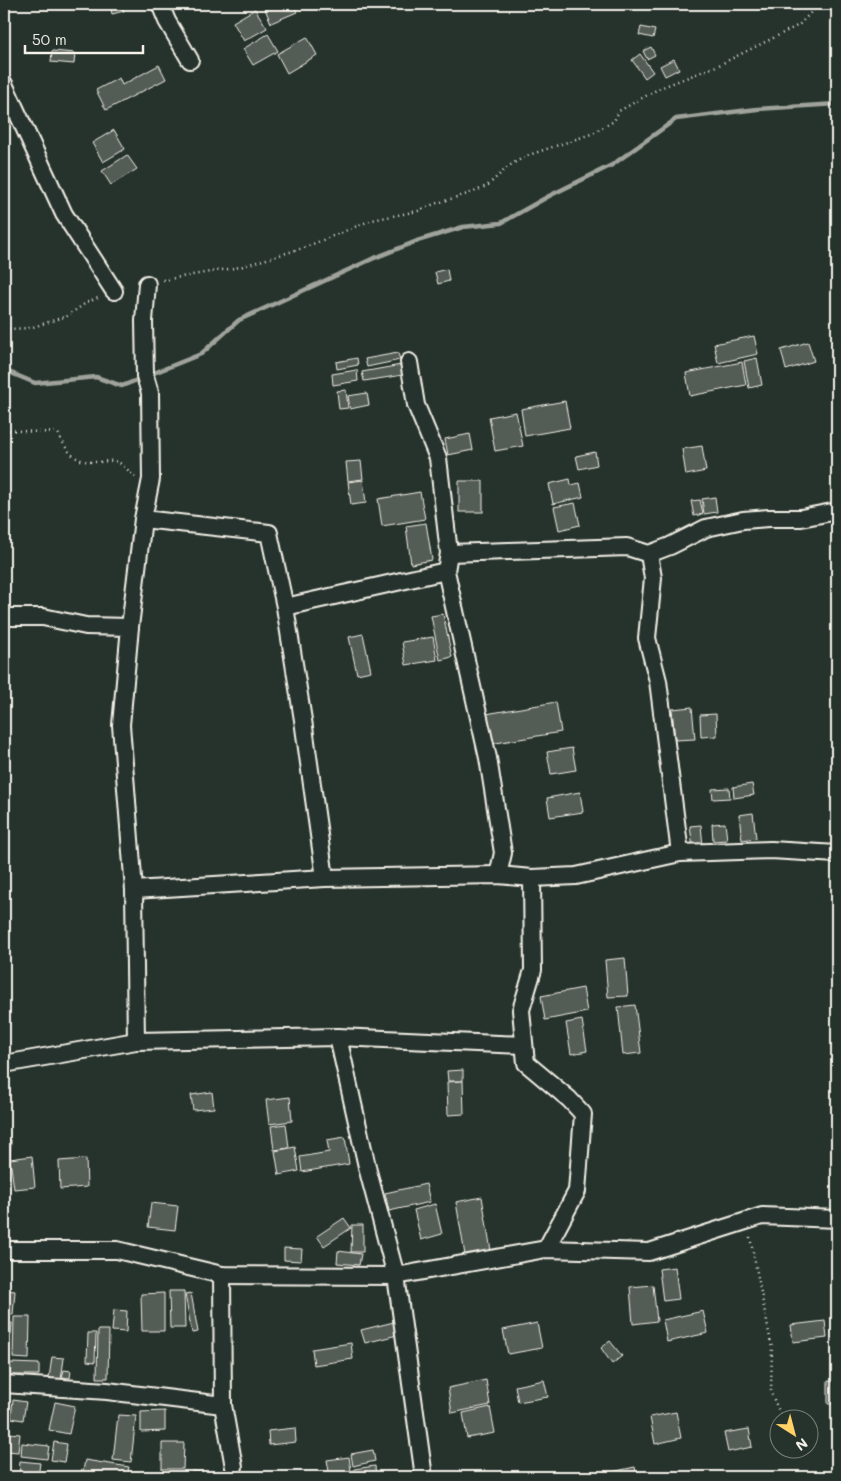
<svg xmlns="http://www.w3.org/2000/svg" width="841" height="1481" font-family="Mali,sans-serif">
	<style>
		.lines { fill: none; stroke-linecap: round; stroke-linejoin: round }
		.stream { stroke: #9fa39b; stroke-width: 4.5 }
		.building { fill: #525c55; stroke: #f4f1e8 }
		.street-casing { stroke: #f4f1e8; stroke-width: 20 }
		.path { stroke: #f4f1e8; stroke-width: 2.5; stroke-dasharray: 1 4; stroke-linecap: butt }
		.street { stroke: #26332d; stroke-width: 16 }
	</style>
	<rect width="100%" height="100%" fill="#26332d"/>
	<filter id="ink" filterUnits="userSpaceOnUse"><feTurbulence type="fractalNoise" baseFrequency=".02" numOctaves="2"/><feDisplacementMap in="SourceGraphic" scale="10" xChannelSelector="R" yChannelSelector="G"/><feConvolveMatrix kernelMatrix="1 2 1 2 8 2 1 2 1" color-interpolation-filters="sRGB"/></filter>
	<g filter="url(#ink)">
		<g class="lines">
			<g class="stream">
				<polyline points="4,370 35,383 96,377 122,386 142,378"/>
				<polyline points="149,375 201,354 239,320 372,259 417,241 463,227 501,223 549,196 612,165 676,119 757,109 837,104"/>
			</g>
		</g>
		<g class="building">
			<polygon points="110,4 122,4 124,11 112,14"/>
			<polygon points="279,4 294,4 297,12 271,23 265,9"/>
			<polygon points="255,9 267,28 244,41 233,22"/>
			<polygon points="641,27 655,30 653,38 639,35"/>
			<polygon points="268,34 278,51 253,65 243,49"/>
			<polygon points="307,37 317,55 287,73 277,54"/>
			<polygon points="651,47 655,55 647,59 643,51"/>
			<polygon points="52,51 75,53 74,64 51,62"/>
			<polygon points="640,54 653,72 645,78 632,60"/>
			<polygon points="674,59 679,69 665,76 660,66"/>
			<polygon points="159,65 166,79 106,110 96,90 119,78 122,85"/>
			<polygon points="114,130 125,149 103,162 92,143"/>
			<polygon points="127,155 137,169 111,185 102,171"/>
			<polygon points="447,269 449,281 438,284 435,272"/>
			<polygon points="754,336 758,354 718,363 714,344"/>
			<polygon points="808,342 814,361 786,370 781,350"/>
			<polygon points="398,353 400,360 367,367 365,359"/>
			<polygon points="357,358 358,365 337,369 336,362"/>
			<polygon points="757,358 762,385 749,388 744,361"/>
			<polygon points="742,362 746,385 690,396 686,373"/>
			<polygon points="401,365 403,375 364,381 362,372"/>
			<polygon points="357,370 358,381 333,385 332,374"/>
			<polygon points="346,390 348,408 339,409 337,391"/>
			<polygon points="367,393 369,405 350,409 348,396"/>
			<polygon points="565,401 570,428 525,436 521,409"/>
			<polygon points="516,412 523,446 495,451 489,417"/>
			<polygon points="470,434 473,450 448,455 445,439"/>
			<polygon points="702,446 706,471 686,475 682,449"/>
			<polygon points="595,452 597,465 579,469 576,456"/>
			<polygon points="361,461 363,479 348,481 346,462"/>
			<polygon points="570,479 571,485 580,483 583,497 553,504 549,484"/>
			<polygon points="363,480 366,503 351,505 348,482"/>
			<rect x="459" y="481" width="24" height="31"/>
			<polygon points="420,492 425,519 382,526 378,499"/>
			<polygon points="715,497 717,512 704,514 702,499"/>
			<polygon points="700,500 703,514 694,516 691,501"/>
			<polygon points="575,503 580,525 559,530 554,507"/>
			<polygon points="426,523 432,560 411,564 406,526"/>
			<polygon points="443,614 452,657 440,660 431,616"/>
			<polygon points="363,634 371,671 357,674 349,637"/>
			<polygon points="433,637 437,660 406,665 402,642"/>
			<polygon points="831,668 837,668 837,688 832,688"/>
			<polygon points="556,702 561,732 490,744 486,714"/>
			<polygon points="692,707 695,739 675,740 672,709"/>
			<polygon points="716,714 717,736 701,737 700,715"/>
			<polygon points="572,748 576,770 551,774 547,752"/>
			<polygon points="752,784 754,795 734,798 733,787"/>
			<polygon points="729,788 730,798 713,799 712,789"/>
			<polygon points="580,792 583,812 550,817 547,798"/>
			<polygon points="753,813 756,838 742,840 739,815"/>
			<polygon points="725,823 727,840 713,841 712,824"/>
			<polygon points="701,825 703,847 693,848 690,826"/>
			<polygon points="625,958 628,996 608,997 605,960"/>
			<polygon points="583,988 587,1012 545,1020 541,996"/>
			<polygon points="635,1005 641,1053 623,1055 618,1007"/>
			<polygon points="582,1020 587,1051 571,1054 566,1023"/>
			<polygon points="463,1070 463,1081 448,1081 447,1071"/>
			<polygon points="463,1081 464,1114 448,1115 447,1082"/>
			<polygon points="212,1092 214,1108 193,1110 191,1095"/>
			<polygon points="290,1097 292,1121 269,1124 266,1100"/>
			<polygon points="286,1124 289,1148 274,1150 271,1126"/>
			<polygon points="345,1137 349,1164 302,1172 300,1157 329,1152 327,1140"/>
			<polygon points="4,1140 11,1140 10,1162 4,1161"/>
			<polygon points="295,1147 299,1171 279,1175 275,1151"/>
			<polygon points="32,1156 35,1187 14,1189 10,1159"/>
			<polygon points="86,1159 87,1187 60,1189 59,1161"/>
			<polygon points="4,1163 9,1163 8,1184 4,1184"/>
			<polygon points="426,1184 430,1202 389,1211 385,1193"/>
			<polygon points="4,1186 8,1186 7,1211 4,1211"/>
			<polygon points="482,1197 491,1251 465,1255 456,1202"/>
			<polygon points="151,1203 178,1206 175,1230 148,1227"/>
			<polygon points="435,1204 442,1234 421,1240 414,1210"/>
			<polygon points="344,1218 351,1228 324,1246 317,1236"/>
			<polygon points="352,1225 363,1225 363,1252 351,1252"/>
			<polygon points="284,1248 302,1249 301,1261 284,1260"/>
			<polygon points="338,1251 361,1254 359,1265 337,1263"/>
			<polygon points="675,1267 679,1299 663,1301 659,1269"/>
			<polygon points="653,1285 657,1321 633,1324 630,1287"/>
			<polygon points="4,1290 15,1291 13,1315 4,1314"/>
			<polygon points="169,1291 184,1291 185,1328 170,1328"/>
			<polygon points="164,1293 164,1331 142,1331 141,1294"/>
			<polygon points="191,1293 198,1332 192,1333 185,1294"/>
			<polygon points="114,1310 127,1311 126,1332 112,1331"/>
			<polygon points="703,1311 708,1333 667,1342 663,1320"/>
			<polygon points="14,1317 30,1317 29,1359 13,1358"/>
			<polygon points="825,1321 827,1338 793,1342 791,1325"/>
			<polygon points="4,1322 12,1323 11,1335 4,1334"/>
			<polygon points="394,1322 397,1335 365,1343 361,1330"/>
			<polygon points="537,1323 542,1348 508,1354 503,1330"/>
			<polygon points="98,1330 109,1330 108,1378 97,1378"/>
			<polygon points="88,1333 96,1333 95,1362 87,1361"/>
			<polygon points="610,1341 622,1356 612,1364 601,1348"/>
			<polygon points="351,1343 353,1359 314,1365 312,1349"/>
			<polygon points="52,1357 64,1358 61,1380 49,1378"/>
			<polygon points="10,1363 39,1364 39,1375 10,1375"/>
			<polygon points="64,1370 71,1371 70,1378 62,1377"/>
			<polygon points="486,1380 490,1405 452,1413 448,1388"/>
			<polygon points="544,1380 548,1397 518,1402 515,1386"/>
			<polygon points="828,1381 837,1382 837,1404 828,1404"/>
			<polygon points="13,1400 26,1402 23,1420 11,1418"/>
			<polygon points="55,1402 75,1406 69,1434 49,1430"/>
			<polygon points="490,1407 495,1433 467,1438 463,1413"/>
			<polygon points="165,1411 165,1431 141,1432 141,1412"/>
			<polygon points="676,1412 681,1438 655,1444 650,1417"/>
			<polygon points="118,1415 136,1416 131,1462 113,1460"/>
			<polygon points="295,1428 296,1442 269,1445 268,1431"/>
			<polygon points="749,1429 752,1447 728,1452 724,1433"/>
			<polygon points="9,1433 20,1434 18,1452 7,1451"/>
			<polygon points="54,1442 67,1444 64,1462 51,1460"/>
			<polygon points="22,1443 49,1446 47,1459 21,1456"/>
			<polygon points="162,1443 184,1443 183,1469 162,1469"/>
			<polygon points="373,1450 375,1461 353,1466 351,1454"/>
			<polygon points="349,1457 352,1477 330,1477 327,1460"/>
			<polygon points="85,1460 129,1467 127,1477 82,1477"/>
			<polygon points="20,1461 40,1463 38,1477 19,1477"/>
			<polygon points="375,1466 376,1477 355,1477 354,1469"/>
			<polygon points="635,1467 637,1477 608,1477 607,1473"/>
			<polygon points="192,1471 209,1473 208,1477 191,1477"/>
			<polygon points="837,1473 837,1477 818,1477 818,1474"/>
		</g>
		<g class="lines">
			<defs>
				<g id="street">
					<polyline points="160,4 167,21 190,60"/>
					<polyline points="4,84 64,214 114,291"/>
					<polyline points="409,362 416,405 438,458 449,553 446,571 488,758 503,853 498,875"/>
					<polyline points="143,519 269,533 285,607 303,720 325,878"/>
					<polyline points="449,553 627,547 649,554 670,546 706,528 743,520 769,518 801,518 837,511"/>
					<polyline points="649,554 653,578 647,638 658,681 680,853"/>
					<polyline points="285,607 446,571"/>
					<polyline points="4,617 43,617 86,626 130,627"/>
					<polyline points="532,878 533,970 521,1010 526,1063 569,1099 583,1114 577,1191 546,1249"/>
					<polyline points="134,890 325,878 498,875 532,878 576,876 680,853 771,850 837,854"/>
					<polyline points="338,1037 368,1171 396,1276 424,1477"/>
					<polyline points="136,1041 134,890 121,725 130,627 143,519 151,479 150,393 145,376 144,321 147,284"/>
					<polyline points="4,1064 136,1041 338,1037 524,1045"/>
					<polyline points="4,1250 117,1250 222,1275 396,1276 546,1249 649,1252 762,1216 837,1219"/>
					<polyline points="222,1275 223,1405 234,1467"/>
					<polyline points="4,1384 107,1391 223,1405"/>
				</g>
			</defs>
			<use href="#street" class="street-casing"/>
			<g class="path">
				<polyline points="163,280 240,267 303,248 372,220 418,211 434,204 474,192 488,185 509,166 526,156 591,134 614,121 619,111 660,88 719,65 799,25 816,7 823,4"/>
				<polyline points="4,331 8,329 30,328 67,316 86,303 100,297"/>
				<path d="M4,430L58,433C68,454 75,463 99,462C104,462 110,460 115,461C122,463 129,471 133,476L137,477"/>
				<polyline points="750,1237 772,1348 771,1393 782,1418"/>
				<polyline points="795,1448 795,1449"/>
			</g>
			<use href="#street" class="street"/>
		</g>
	</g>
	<rect width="841" height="1481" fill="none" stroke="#26332d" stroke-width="20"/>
	<rect x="10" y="10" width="821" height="1461" fill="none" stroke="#f4f1e8" stroke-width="2" filter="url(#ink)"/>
	<g transform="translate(794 1434) rotate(144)"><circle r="24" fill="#26332d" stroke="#787f78"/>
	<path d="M0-4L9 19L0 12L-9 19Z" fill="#ffd166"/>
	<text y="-8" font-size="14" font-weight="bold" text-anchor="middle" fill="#f4f1e8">N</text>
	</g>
	<path d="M25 45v8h118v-8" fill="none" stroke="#f4f1e8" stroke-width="2.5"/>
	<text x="32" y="45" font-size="15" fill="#f4f1e8" stroke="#26332d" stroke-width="4" paint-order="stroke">50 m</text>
</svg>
